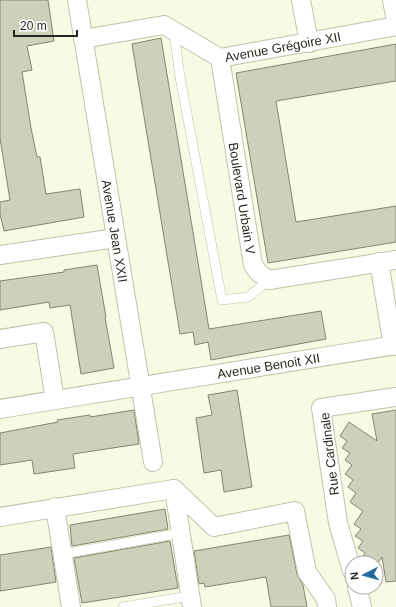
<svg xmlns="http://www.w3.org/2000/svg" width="396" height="607" font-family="Helvetica,sans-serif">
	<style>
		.building { fill: #cfd0ba; stroke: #858670 }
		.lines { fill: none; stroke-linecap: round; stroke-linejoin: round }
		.service-casing { stroke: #c1c2ac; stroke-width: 10 }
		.minor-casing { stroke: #c1c2ac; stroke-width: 20 }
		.service { stroke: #fff; stroke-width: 9 }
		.minor { stroke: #fff; stroke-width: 18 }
		.labels { text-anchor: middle; stroke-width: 3.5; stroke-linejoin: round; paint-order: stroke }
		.street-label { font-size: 13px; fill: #28281f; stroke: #fff }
	</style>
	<rect width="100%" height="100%" fill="#f9fae3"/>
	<g class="building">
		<polygon points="0,0 48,0 54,41 27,46 32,70 22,72 31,128 37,157 40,157 46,194 80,189 84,217 4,231 0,214 0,202 10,200 0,138"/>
		<polygon points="161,38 209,329 321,311 326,339 211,360 208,342 195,345 193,332 180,334 132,44"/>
		<polygon points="396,44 396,81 276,101 296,222 396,206 396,242 268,263 236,73"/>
		<polygon points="97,265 106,317 105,317 114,368 81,374 70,305 50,308 49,302 0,310 0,281 64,272 64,270"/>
		<polygon points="237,390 252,487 224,492 221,470 204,473 196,418 212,415 208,395"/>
		<polygon points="134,410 139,444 73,454 75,468 34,474 32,460 0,465 0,433 58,422 57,420 90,415 90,417"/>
		<polygon points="396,410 396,581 386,582 382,557 378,563 361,563 360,561 365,553 358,548 363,541 355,536 361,529 354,524 363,511 350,502 356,493 348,487 353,480 345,474 352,465 345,460 350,453 342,448 347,441 340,436 349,422 377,441 372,414"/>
		<polygon points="165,509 168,529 72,546 70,525"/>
		<polygon points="289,535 297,574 303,585 307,607 271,607 266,577 205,587 204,583 199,584 194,551"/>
		<polygon points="170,541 178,588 82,603 74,558"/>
		<polygon points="51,547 56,582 0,591 0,555"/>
	</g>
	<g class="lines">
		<defs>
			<g id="service">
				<polyline points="174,32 180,77 222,300 248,297 269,280"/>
				<polyline points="63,554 181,533"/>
				<polyline points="123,607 190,596"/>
			</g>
			<g id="minor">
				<path id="s1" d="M77,0L153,462"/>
				<polyline points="301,0 309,43"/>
				<polyline points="392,0 396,21"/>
				<path id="s2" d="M83,39L164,25L220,58L396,26"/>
				<path id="s3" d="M220,58L253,265L259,273L269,280L396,260"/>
				<polyline points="0,255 116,238"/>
				<polyline points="379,262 393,346"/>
				<polyline points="0,339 44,332 55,400"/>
				<path id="s4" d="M0,409L396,345"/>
				<polyline points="174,489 192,607"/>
				<polyline points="55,507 71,607"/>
				<polyline points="0,517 174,489 214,527 295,511 307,572 326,599 327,607"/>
				<polyline points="352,571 338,523 321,408 396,397"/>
				<polyline points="357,587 362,607"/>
			</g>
		</defs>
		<use href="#service" class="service-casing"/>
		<use href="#minor" class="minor-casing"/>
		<use href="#service" class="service"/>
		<use href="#minor" class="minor"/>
	</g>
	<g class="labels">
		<g class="street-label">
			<text dy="5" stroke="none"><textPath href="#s2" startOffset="211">Avenue Grégoire XII</textPath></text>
			<text dy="5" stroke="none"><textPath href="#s3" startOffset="142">Boulevard Urbain V</textPath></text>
			<text dy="5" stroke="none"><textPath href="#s1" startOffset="234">Avenue Jean XXII</textPath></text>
			<text dy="5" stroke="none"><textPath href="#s4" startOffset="272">Avenue Benoit XII</textPath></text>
			<text transform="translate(329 454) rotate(-97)" y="5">Rue Cardinale</text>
		</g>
	</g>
	<g transform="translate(364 575) rotate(264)"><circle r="19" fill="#ffffff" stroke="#a9a9a5"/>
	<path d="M0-3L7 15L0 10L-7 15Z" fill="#226b9f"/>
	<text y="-6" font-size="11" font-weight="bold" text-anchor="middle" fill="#28281f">N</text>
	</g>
	<path d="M14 30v6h63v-6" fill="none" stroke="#28281f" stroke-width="2"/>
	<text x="20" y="30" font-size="12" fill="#28281f" stroke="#ffffff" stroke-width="3" paint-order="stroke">20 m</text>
</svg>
